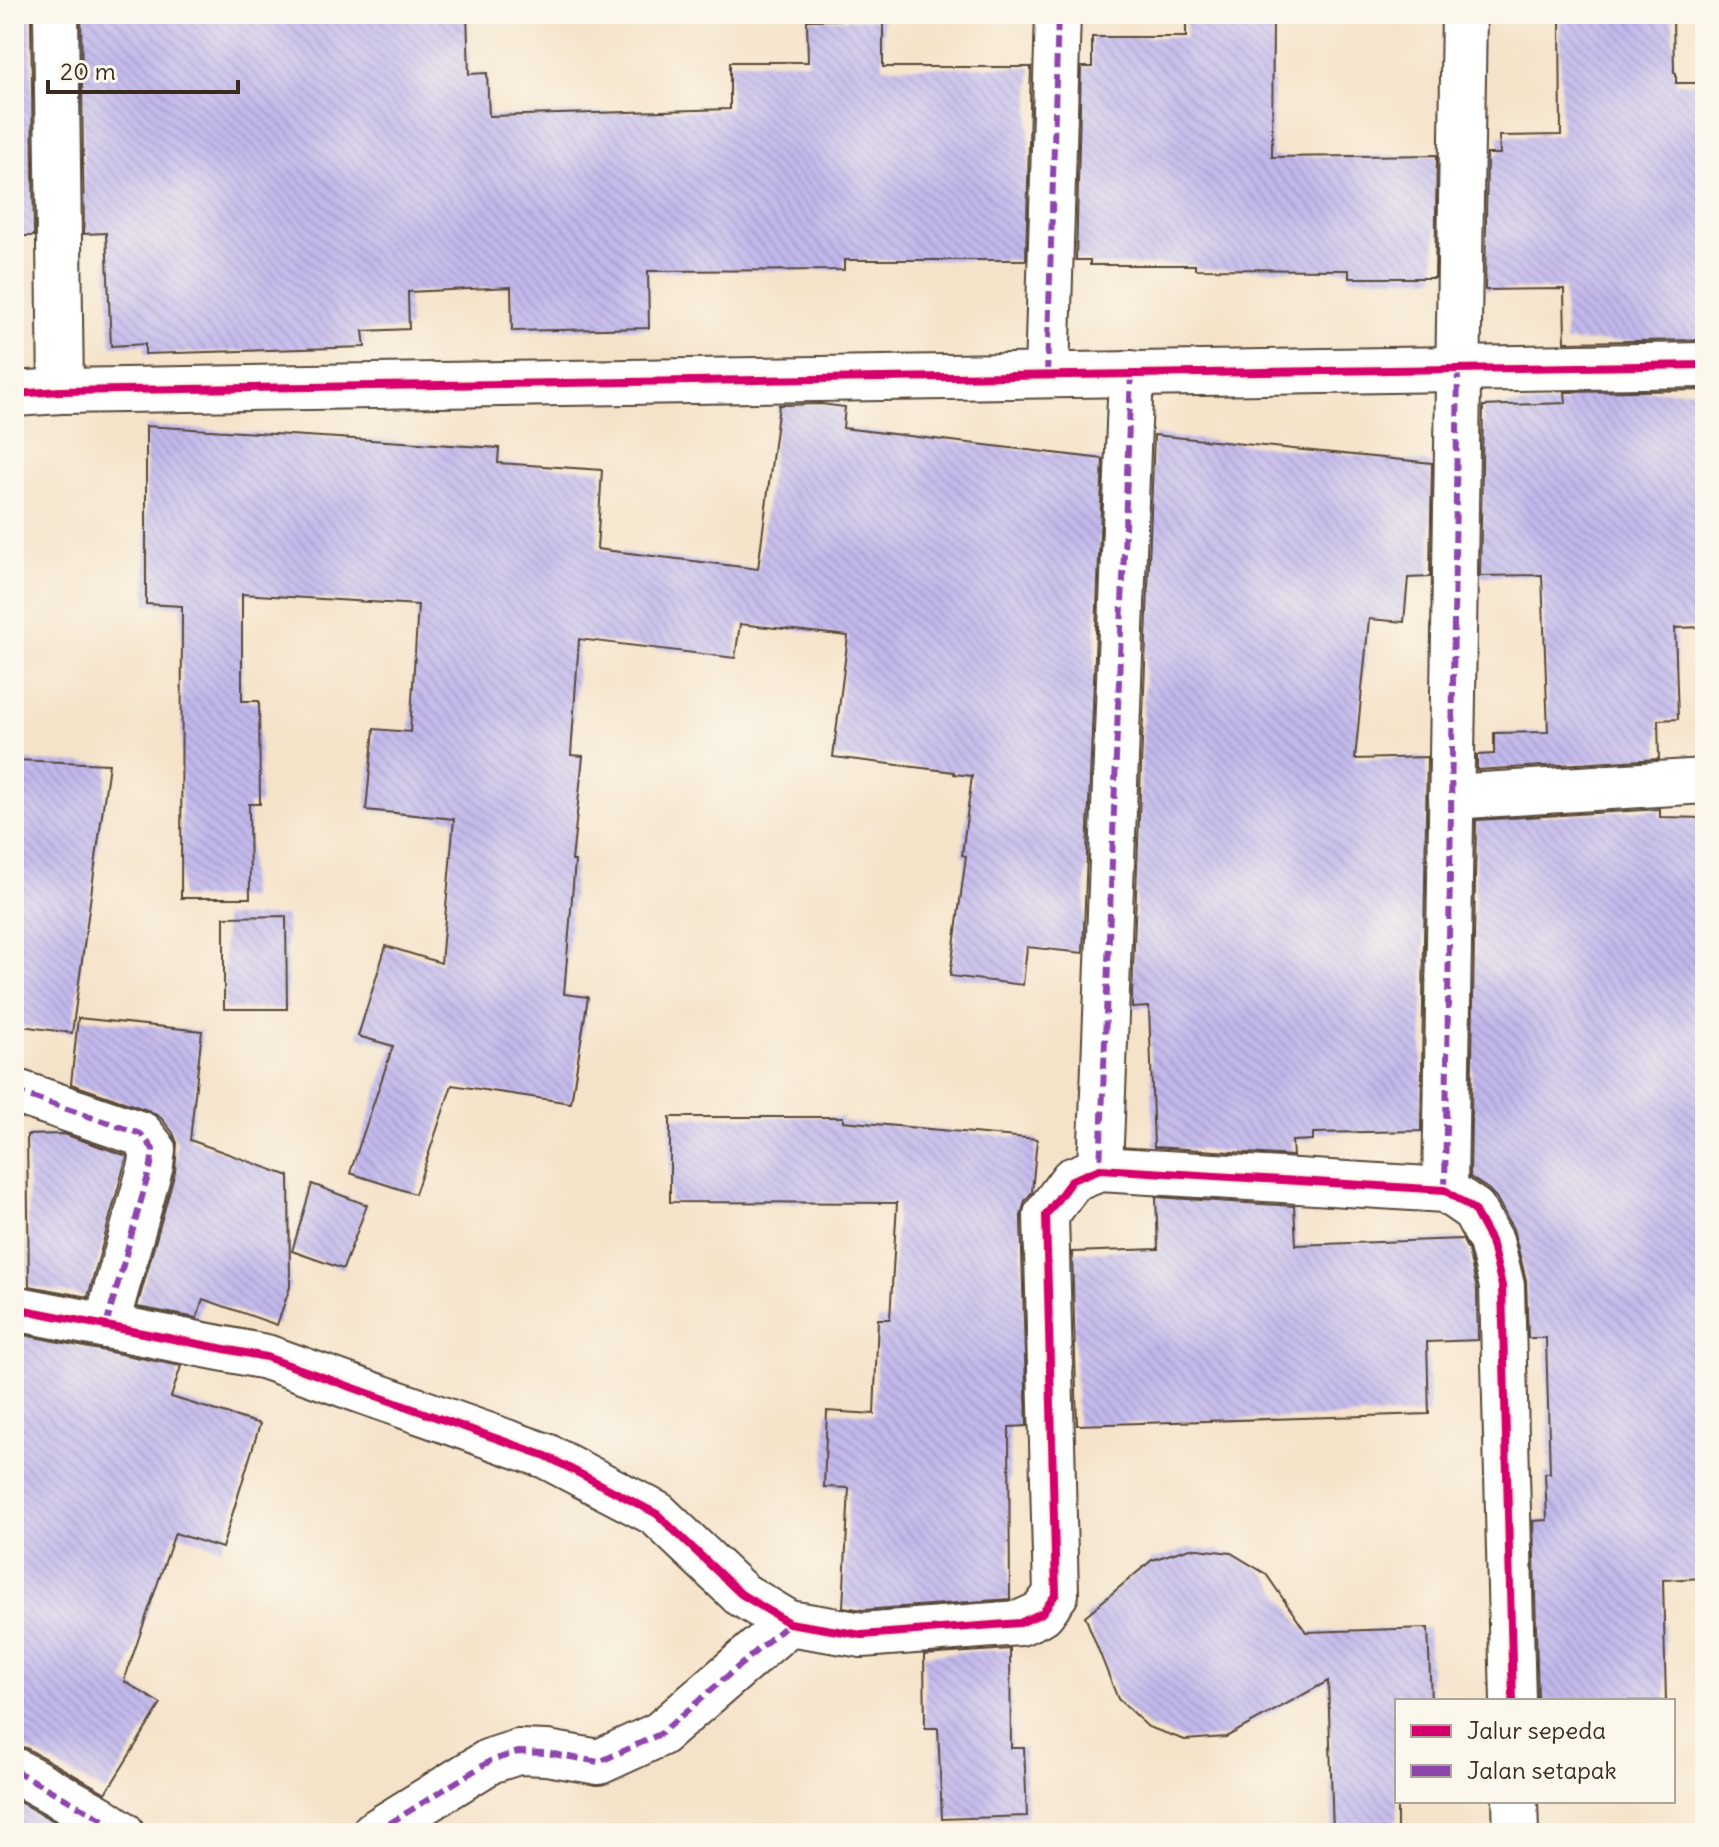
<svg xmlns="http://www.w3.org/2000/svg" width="1719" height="1847" font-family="Delius,sans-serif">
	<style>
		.building { fill: url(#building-back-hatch) }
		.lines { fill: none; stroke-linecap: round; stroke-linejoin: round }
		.minor-casing { stroke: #574638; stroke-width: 48 }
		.minor { stroke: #fff; stroke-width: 44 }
		.quiet { stroke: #8e44ad; stroke-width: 6; stroke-dasharray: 12 6; stroke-linecap: butt }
		.cycleway-casing { stroke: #fbf7ec; stroke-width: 13 }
		.cycleway { stroke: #d6006c; stroke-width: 8 }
	</style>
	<defs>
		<pattern id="building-back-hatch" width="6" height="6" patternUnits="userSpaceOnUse" patternTransform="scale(2)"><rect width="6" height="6" fill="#c1b8ec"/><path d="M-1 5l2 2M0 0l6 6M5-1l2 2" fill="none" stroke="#a79eca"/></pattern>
	</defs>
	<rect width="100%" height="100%" fill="#fbf7ec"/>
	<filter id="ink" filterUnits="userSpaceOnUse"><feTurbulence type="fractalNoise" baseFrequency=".0125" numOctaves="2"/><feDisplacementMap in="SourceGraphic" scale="16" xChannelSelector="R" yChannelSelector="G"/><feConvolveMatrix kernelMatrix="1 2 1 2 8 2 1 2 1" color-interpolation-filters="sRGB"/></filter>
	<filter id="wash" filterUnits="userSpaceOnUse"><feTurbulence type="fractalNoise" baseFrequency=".006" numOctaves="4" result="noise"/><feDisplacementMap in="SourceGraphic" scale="32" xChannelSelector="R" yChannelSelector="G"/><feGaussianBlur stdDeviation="1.8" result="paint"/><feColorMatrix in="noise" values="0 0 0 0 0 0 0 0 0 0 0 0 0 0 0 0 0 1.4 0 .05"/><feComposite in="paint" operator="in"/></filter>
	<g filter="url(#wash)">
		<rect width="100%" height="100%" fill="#f5e3c9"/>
		<g id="blocks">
			<g class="building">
				<polygon points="14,14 31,14 34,236 14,236"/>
				<polygon points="81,14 467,14 469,74 487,73 489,116 730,109 730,62 808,62 807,20 883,19 883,67 1031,67 1026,260 844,260 844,270 648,271 649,328 512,331 511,287 408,292 409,329 363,331 365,347 145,354 145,344 111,346 106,233 84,234"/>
				<polygon points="1186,14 1273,14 1272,157 1437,155 1435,278 1349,278 1349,270 1195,269 1195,265 1090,265 1090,260 1076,260 1081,67 1092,67 1092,37 1186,37"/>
				<polygon points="1673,16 1674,73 1676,73 1676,83 1705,83 1705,340 1565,342 1564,289 1485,290 1487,154 1500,154 1499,136 1561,135 1560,19"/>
				<polygon points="1705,390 1705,627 1675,628 1678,719 1658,720 1659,759 1477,770 1477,755 1494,754 1494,733 1548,732 1542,575 1480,576 1483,406 1566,403 1565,392"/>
				<polygon points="821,404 845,407 843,428 1103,459 1083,953 1027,947 1023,985 950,976 966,856 962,855 972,776 954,774 954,772 833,757 848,636 740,624 735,658 579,639 571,755 583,756 572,861 575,861 564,994 588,997 571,1103 452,1085 415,1194 350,1173 393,1046 358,1036 386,946 441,963 454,819 366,810 374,729 410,732 418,605 242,594 242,701 259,701 260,804 249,804 250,898 181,898 182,606 146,604 146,426 499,448 498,463 602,470 597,549 758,569 779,405"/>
				<polygon points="1154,435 1432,463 1430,577 1408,578 1404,622 1369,619 1355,759 1427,757 1421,1131 1313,1133 1313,1140 1292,1141 1293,1156 1154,1147 1149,1007 1132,1008 1132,995"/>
				<polygon points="14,760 109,764 72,1033 14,1025"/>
				<polygon points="1660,809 1660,817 1705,818 1705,1578 1663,1580 1666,1701 1538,1701 1533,1521 1547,1520 1545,1473 1550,1473 1546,1338 1528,1338 1526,1280 1513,1229 1496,1197 1488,1189 1470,1177 1476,820"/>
				<polygon points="286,916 287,1009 224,1009 224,917"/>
				<polygon points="78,1018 202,1031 190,1140 289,1176 290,1287 277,1325 203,1299 197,1318 137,1307 175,1172 177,1143 173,1133 161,1118 150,1111 71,1084"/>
				<polygon points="670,1117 843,1117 843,1121 1037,1139 1032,1192 1025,1201 1021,1216 1027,1426 1009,1427 1010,1599 863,1610 843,1607 849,1488 824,1487 827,1411 874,1414 878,1319 890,1319 897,1203 670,1202"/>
				<polygon points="64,1134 127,1156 88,1297 29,1286 27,1135"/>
				<polygon points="312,1184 367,1205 343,1269 292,1251"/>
				<polygon points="1156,1197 1294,1206 1296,1245 1462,1239 1468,1250 1477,1289 1478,1340 1427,1342 1429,1414 1077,1425 1072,1252 1158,1249"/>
				<polygon points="14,1333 181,1366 171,1397 260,1424 222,1548 175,1533 124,1681 161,1704 106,1793 26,1748 14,1745"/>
				<polygon points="1190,1548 1231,1553 1266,1574 1306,1632 1428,1628 1431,1701 1397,1701 1397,1833 1333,1833 1328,1681 1226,1737 1185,1740 1148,1727 1118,1699 1085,1616 1152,1560"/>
				<polygon points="1010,1649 1011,1748 1024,1748 1027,1816 942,1819 938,1728 925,1728 924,1655"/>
				<polygon points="14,1799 76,1833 14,1833"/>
			</g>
		</g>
	</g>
	<g filter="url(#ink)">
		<use href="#blocks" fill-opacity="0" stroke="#574638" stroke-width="2"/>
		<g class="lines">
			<defs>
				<g id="minor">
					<polyline points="56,14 61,391"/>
					<polyline points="1047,375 1058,14"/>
					<polyline points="14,394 61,391 1705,365"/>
					<polyline points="1451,797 1705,781"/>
					<polyline points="14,1091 141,1134 153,1149 151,1165 106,1326"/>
					<polyline points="1100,1169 1131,373"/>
					<polyline points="1445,1190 1464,14"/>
					<polyline points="14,1308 266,1357 546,1456 657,1514 741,1594 789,1623 862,1635 1020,1623 1042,1613 1056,1594 1046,1215 1072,1180 1100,1169 1445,1190 1474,1210 1491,1241 1502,1286 1513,1701"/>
					<polyline points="14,1770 100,1818 122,1833"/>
					<polyline points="1515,1801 1516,1833"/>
					<polyline points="374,1833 490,1761 518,1752 547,1753 599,1762 660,1734 789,1623"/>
				</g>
			</defs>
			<use href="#minor" class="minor-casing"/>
			<use href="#minor" class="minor"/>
			<g class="quiet">
				<polyline points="1047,375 1058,14"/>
				<polyline points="14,1091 141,1134 153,1149 151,1165 106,1326"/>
				<polyline points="1093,1172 1100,1169 1131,373"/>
				<polyline points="1445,1190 1458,368"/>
				<polyline points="14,1770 100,1818 122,1833"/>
				<polyline points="374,1833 490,1761 518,1752 547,1753 599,1762 660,1734 789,1623"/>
			</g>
			<defs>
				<g id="cycleway">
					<polyline points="14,394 61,391 1705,365"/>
					<polyline points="14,1308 266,1357 546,1456 657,1514 741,1594 789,1623 862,1635 1020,1623 1042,1613 1056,1594 1046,1215 1072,1180 1100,1169 1445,1190 1474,1210 1491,1241 1502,1286 1513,1701"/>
				</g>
			</defs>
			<use href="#cycleway" class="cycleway-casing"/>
			<use href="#cycleway" class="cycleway"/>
		</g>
	</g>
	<rect width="1719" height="1847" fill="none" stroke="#fbf7ec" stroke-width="48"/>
	<rect x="1395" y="1699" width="280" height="104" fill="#fbf7ec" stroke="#aea59a" stroke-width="2"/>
	<rect x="1411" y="1725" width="40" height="12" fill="#d6006c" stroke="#aea59a" stroke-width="2"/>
	<text x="1467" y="1739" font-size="24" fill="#3b2a1e">Jalur sepeda</text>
	<rect x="1411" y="1765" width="40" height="12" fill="#8e44ad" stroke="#aea59a" stroke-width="2"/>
	<text x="1467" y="1779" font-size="24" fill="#3b2a1e">Jalan setapak</text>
	<path d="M48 80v12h190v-12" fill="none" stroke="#3b2a1e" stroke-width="4"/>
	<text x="60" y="80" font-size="24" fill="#3b2a1e" stroke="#fbf7ec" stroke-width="6" paint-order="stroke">20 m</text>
</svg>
